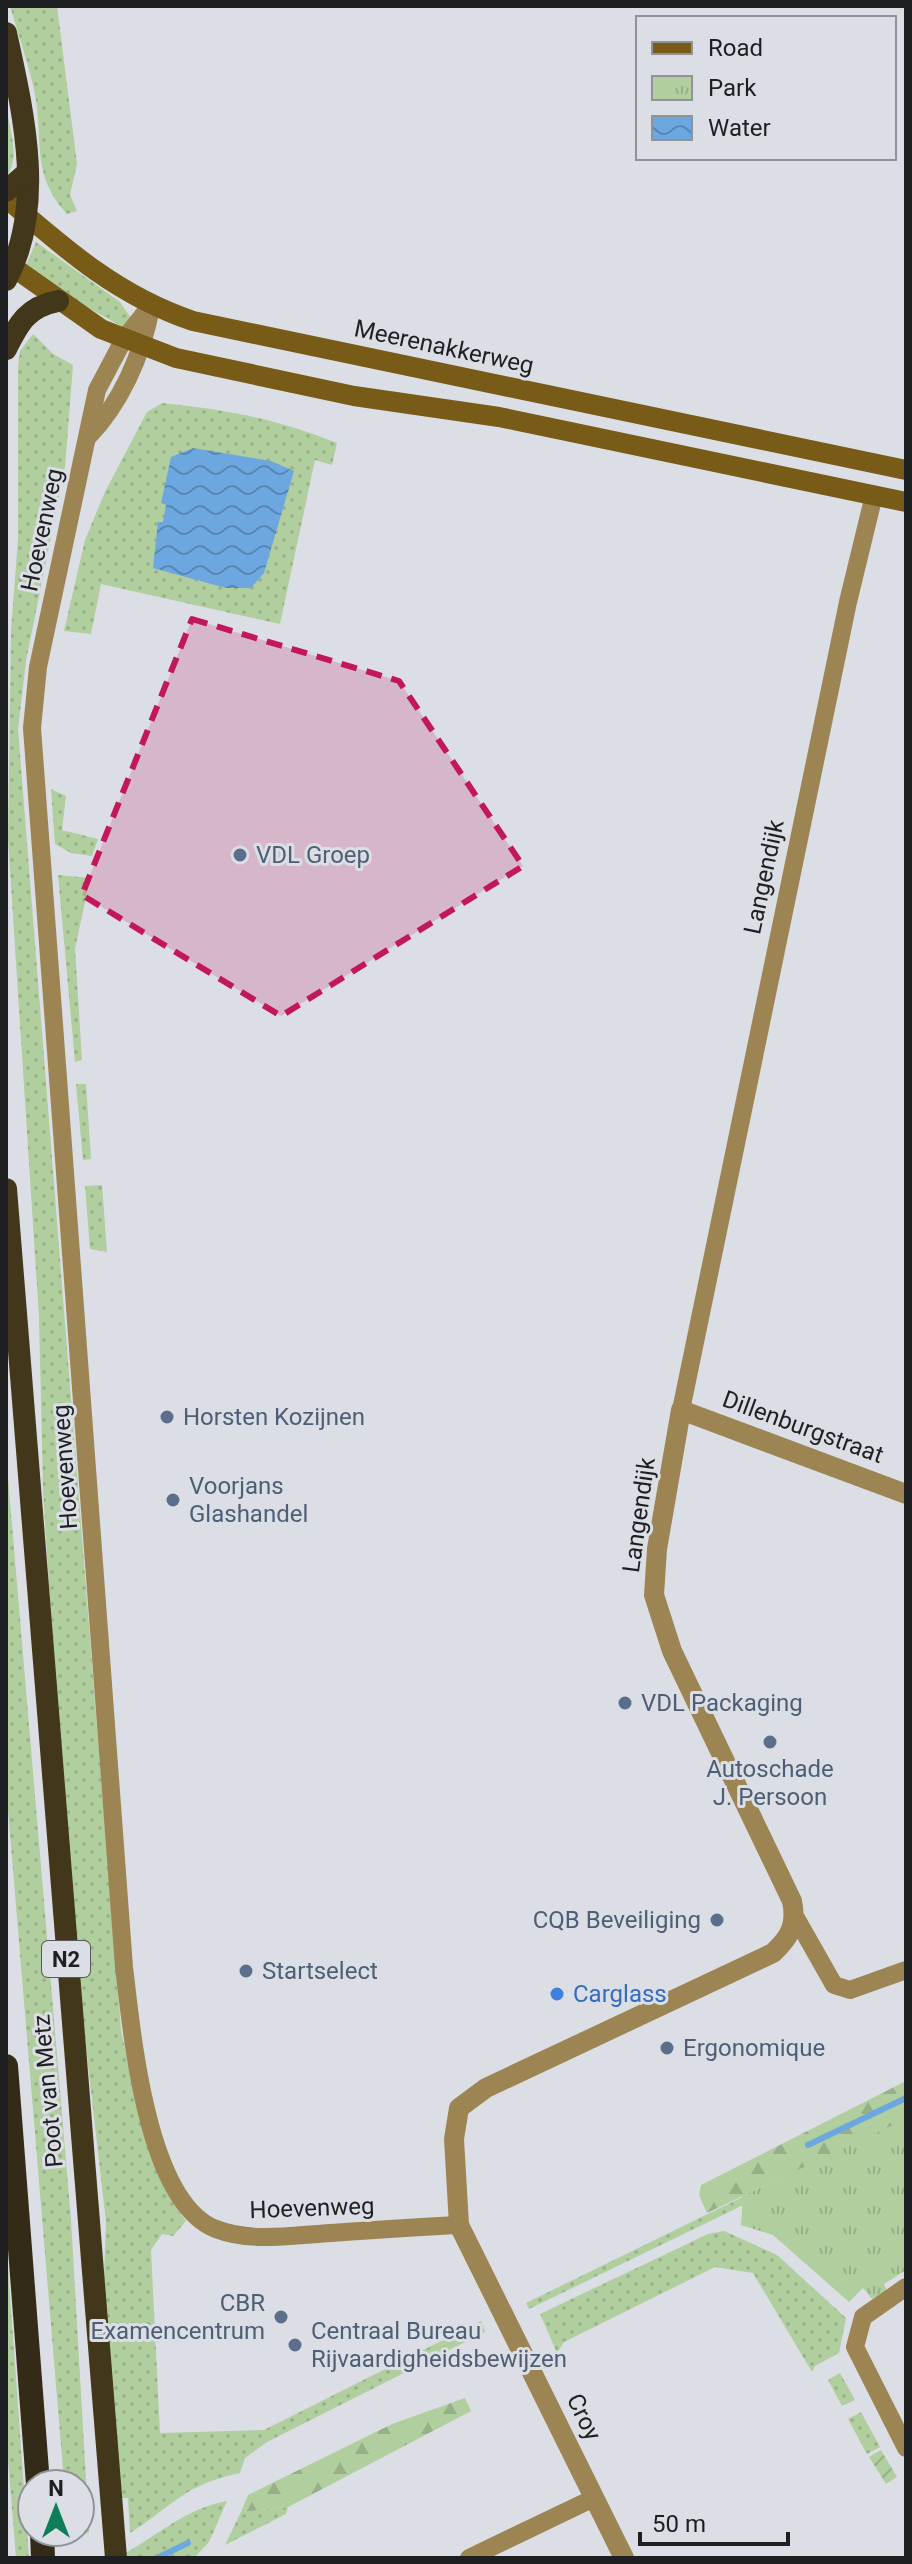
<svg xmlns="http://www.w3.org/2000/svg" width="912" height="2564" font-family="Roboto,sans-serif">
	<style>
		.grass { fill: url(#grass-dots) }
		.forest { fill: url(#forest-firs) }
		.park { fill: url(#park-tufts) }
		.garden { fill: url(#garden-furrows) }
		.water { fill: url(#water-waves) }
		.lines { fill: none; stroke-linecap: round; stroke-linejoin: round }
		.stream { stroke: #6ca7e0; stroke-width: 6 }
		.minor { stroke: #9d8553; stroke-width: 18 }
		.tertiary { stroke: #9d8553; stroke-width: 20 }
		.secondary { stroke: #775b17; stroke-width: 20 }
		.trunk { stroke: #42361b; stroke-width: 22 }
		.motorway { stroke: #332a18; stroke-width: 24 }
		.marked { fill: #c2185b; fill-opacity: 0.2; stroke: #c2185b; stroke-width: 6; stroke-dasharray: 16 10; stroke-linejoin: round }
		.service-dot { fill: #5c6f8a; stroke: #dbdee5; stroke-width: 3 }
		.shop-dot { fill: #3f7fe0; stroke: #dbdee5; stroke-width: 3 }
		.labels { text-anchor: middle; stroke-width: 6; stroke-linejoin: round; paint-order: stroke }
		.shield { fill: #dbdee5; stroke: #57585c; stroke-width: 2 }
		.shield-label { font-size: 22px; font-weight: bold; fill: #1e1f21 }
		.street-label { font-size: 24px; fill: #1e1f21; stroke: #dbdee5 }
		.service-label { font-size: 24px; fill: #4e5e75; stroke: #dbdee5; text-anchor: start }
		.shop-label { font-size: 24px; fill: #366cbe; stroke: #dbdee5; text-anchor: start }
	</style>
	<defs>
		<pattern id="grass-dots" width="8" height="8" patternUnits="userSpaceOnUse" patternTransform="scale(2)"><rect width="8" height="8" fill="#b0ce9e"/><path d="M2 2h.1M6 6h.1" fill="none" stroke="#97b088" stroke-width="1.8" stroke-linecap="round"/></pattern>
		<pattern id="forest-firs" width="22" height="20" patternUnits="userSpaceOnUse" patternTransform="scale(2)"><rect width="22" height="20" fill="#b0ce9e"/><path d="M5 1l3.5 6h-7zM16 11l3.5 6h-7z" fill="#97b088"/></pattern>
		<pattern id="park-tufts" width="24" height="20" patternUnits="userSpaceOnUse" patternTransform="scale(2)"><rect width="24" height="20" fill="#b0ce9e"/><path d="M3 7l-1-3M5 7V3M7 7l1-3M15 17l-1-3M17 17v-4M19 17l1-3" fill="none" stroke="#97b088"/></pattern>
		<pattern id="garden-furrows" width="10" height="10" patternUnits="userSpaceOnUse" patternTransform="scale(2)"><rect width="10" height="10" fill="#b0ce9e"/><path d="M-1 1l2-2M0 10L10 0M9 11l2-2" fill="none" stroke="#97b088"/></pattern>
		<pattern id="water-waves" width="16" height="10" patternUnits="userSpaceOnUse" patternTransform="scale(2)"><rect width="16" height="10" fill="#6ca7e0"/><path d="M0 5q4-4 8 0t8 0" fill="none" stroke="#5887b5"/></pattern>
	</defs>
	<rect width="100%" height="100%" fill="#dbdee5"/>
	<g class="grass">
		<path d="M10,6H57L77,164L70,195L77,211L67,214C29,172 45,140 34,90C28,62 18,34 10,6Z"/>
		<path d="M6,108C10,129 21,160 6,177Z"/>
		<polygon points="36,242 120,302 133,321 125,328 72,299 26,265"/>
		<path d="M33,334L53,354L73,365L65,467L26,661L18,729L121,2030C135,2095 145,2168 186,2221L173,2236L162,2234L151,2250L160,2433L264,2430L481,2321L485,2332L267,2442L245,2458L240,2473C184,2485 175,2504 130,2533L128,2498H119L103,2301L106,2222L78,1978L53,1649L43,1490L39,1317L8,839L11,631L18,539V366L20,351Z"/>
		<path d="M162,403C228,410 274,418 337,443L332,465L315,460L280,624L101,584L91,634L64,631L85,540L105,492L147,412Z"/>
		<polygon points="51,789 66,796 62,830 98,839 92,856 71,853 55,844"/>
		<polygon points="58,875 90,878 75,949 82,1060 75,1062"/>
		<polygon points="86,1084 91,1159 83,1160 76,1084"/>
		<polygon points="102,1185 107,1252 90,1249 85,1186"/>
		<polygon points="6,1454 71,2220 89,2532 79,2537 80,2484 64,2481 6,1786"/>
		<polygon points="906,2109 906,2126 529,2309 526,2303 804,2167"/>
		<polygon points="724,2231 777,2255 846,2318 839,2353 815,2366 812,2372 753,2273 715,2267 564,2342 557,2353 540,2314 708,2234"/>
		<polygon points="6,2239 29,2558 16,2558 6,2435"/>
		<polygon points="840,2373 855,2400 842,2406 828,2380"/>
		<polygon points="861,2412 880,2447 867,2454 848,2419"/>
		<path d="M227,2501L209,2542L194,2558H117C154,2538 186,2508 227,2501Z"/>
		<polygon points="288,2507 286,2514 225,2545 241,2512"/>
	</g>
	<g class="forest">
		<polygon points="906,2081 906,2119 707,2213 699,2195 701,2185"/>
		<polygon points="465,2398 471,2411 288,2507 241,2512 248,2495 392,2424"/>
	</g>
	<polygon class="park" points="906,2119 906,2270 884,2284 887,2291 872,2299 863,2288 849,2302 773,2235 741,2225 743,2196"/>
	<polygon class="garden" points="881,2450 897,2477 886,2484 869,2457"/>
	<polygon class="water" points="193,448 271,461 294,471 264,573 251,588 226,588 153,568 158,522 163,522 166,505 161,503 171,457"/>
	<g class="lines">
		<g class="stream">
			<polyline points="808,2145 906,2098"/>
			<polyline points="157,2558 188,2543"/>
		</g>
		<g class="minor">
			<path d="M151,305L124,339L97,390L38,667L32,728L124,1967C132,2032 146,2202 216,2229C252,2243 293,2235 331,2233C374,2230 417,2227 459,2225"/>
			<path d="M88,437C121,403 142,355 151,308"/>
			<polyline points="681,1410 848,602 874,495"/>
			<polyline points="796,1918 834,1985 850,1990 906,1970"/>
			<polyline points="906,2287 863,2317 855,2347 906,2448"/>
			<polyline points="469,2558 594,2498"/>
		</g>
		<path class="tertiary" d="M624,2558L459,2225L454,2139L459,2108L486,2088L773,1953C790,1937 797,1925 792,1901L672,1651L654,1595L657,1549L681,1410L906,1494"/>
		<g class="secondary">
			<path d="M6,198C65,249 118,296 193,321L906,470"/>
			<polyline points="6,262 101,329 176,358 354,396 499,417 906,502"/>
		</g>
		<g class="trunk">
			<path d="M6,33C23,111 46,206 6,280"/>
			<polyline points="6,191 28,172"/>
			<path d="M6,349C19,323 27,307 58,301"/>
			<polyline points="6,1189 116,2558"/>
		</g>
		<g class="motorway">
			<polyline points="6,2066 38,2484"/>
			<polyline points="42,2532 43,2558"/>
		</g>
	</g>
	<path class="marked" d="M192,619L399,681L523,866L281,1016L82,895Z"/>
	<g class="service-dot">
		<circle cx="240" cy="855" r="8"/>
		<circle cx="167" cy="1417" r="8"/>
		<circle cx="173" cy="1500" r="8"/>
		<circle cx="625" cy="1703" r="8"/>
		<circle cx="770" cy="1742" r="8"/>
		<circle cx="717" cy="1920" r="8"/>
		<circle cx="246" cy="1971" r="8"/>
		<circle cx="667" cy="2048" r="8"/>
		<circle cx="281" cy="2317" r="8"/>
		<circle cx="295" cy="2345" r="8"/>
	</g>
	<circle class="shop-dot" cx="557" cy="1994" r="8"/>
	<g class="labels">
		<rect class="shield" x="42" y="1941" width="48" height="36" rx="6"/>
		<g class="shield-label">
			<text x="66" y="1967">N2</text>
		</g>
		<g class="street-label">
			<text transform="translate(444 347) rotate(12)" y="8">Meerenakkerweg</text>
			<text transform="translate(42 530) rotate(-78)" y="8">Hoevenweg</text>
			<text transform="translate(764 877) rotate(-78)" y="8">Langendijk</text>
			<text transform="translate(803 1427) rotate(20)" y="8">Dillenburgstraat</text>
			<text transform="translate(65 1467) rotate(-94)" y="8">Hoevenweg</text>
			<text transform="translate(639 1515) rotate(-82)" y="8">Langendijk</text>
			<text transform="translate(48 2091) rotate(-95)" y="8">Poot van Metz</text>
			<text transform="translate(312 2208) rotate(-2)" y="8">Hoevenweg</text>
			<text transform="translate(584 2417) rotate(64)" y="8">Croy</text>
		</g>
		<g class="service-label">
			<text x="256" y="863">VDL Groep</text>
			<text x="183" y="1425">Horsten Kozijnen</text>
			<text x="189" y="1494">Voorjans<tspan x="189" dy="28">Glashandel</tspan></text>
			<text x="641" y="1711">VDL Packaging</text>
			<text x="770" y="1777" text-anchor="middle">Autoschade<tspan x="770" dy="28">J. Persoon</tspan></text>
			<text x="701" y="1928" text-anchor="end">CQB Beveiliging</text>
			<text x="262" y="1979">Startselect</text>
			<text x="683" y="2056">Ergonomique</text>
			<text x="265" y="2311" text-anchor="end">CBR<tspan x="265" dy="28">Examencentrum</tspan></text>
			<text x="311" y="2339">Centraal Bureau<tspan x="311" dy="28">Rijvaardigheidsbewijzen</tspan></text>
		</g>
		<g class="shop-label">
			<text x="573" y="2002">Carglass</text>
		</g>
	</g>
	<rect width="912" height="2564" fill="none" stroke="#1e1f21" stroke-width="16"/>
	<rect x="636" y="16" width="260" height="144" fill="#dbdee5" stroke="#8f9297" stroke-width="2"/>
	<rect x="652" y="42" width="40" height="12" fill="#775b17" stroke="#8f9297" stroke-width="2"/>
	<text x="708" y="56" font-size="24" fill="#1e1f21">Road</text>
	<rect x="652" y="76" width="40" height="24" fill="url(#park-tufts)" stroke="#8f9297" stroke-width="2"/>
	<text x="708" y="96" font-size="24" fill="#1e1f21">Park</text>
	<rect x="652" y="116" width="40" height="24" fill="url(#water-waves)" stroke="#8f9297" stroke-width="2"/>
	<text x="708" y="136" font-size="24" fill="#1e1f21">Water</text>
	<g transform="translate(56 2508)"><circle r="38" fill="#dbdee5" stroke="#8f9297" stroke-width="2"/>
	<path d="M0-6L14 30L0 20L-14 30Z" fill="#0e7d59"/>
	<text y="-12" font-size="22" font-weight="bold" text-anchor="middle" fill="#1e1f21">N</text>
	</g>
	<path d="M640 2532v12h148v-12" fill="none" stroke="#1e1f21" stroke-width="4"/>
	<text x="652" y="2532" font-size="24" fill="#1e1f21" stroke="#dbdee5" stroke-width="6" paint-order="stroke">50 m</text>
</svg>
